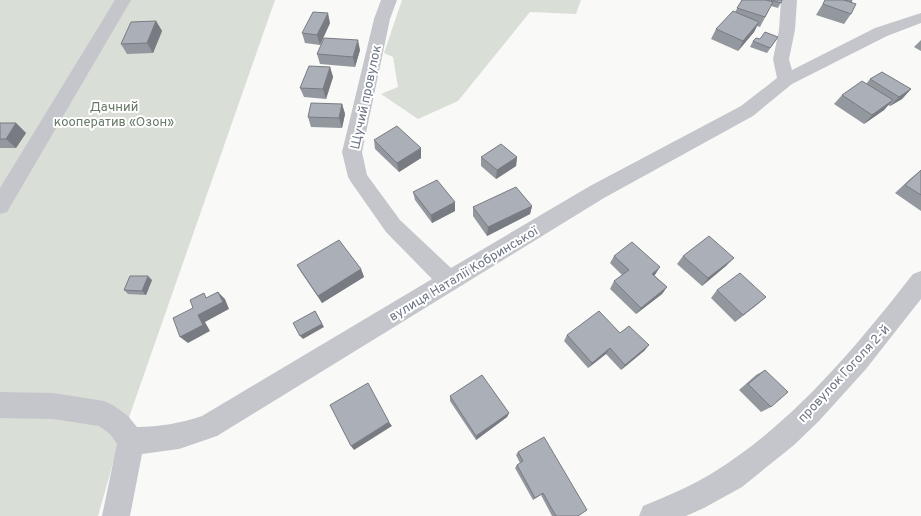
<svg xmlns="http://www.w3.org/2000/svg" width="921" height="516" font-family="Overpass,sans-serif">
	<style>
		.green { fill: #d9ded7 }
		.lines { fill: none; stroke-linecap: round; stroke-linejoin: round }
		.minor { fill: #c4c6cb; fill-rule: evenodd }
		.wall { fill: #93979e }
		.shaded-wall { fill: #787b81 }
		.building { fill: #abb0b8; stroke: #787b81 }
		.labels { text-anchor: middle; stroke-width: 4; stroke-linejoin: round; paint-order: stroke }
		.street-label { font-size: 13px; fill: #6c7586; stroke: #fff }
		.park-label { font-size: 13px; fill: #667866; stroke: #fff }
	</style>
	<rect width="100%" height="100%" fill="#f9faf8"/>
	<g class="green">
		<polygon points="0,0 275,0 113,463 98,516 0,516"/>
		<polygon points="402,0 581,0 576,14 530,12 458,101 418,119 381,94 398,87 393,57 384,53"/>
	</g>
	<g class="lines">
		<g class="minor">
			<polygon points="115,0 131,0 7,212 0,214 0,188"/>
			<path d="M381,0H397L390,19L362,152L367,175L400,220L451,268L590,186L741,106L777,78L773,59L779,30L781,0H797L795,30L789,59L792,70L875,28L921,13V23L887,36L792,84L753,116L604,198L217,436L179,449L142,454L130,516H102L117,444L110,434L99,426L53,419L0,418V392L53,393L104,401L113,405L128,416L137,427C159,427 181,423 202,416L432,279L386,232L351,182L348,177L342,152L374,19Z"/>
			<path d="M921,271V299L866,369L819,421L794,445L742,487L704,508L686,516H639L643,506C667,496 692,486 714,472C793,423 856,347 913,274Z"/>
		</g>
	</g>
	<g class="wall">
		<polygon points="742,0 782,0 778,8 771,6 760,27 757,26 754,32 738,51 711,39 716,29 735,12"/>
		<polygon points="825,0 852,0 851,2 851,14 844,24 816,15"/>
		<polygon points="156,21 162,31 153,53 127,54 121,44"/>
		<polygon points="330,23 320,45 305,43 302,33"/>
		<polygon points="778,37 767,53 750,47 753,41 760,39"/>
		<polygon points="921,40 921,51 914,47"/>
		<polygon points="360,50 355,67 320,64 317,54"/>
		<polygon points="330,67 333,77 326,99 304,97 300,88"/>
		<polygon points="870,79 911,89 902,99 890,106 888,105 884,110 864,124 834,104 842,95 866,84"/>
		<polygon points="342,104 345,114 342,128 311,127 308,117"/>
		<polygon points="0,123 16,123 26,133 16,148 0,148"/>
		<polygon points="374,140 421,158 399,172 375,149"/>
		<polygon points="481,157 517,157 516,166 496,179 481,166"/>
		<polygon points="921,170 921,211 895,193 910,179"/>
		<polygon points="413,192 455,202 455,211 432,223 415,200"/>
		<polygon points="532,206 530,214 487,236 473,216 473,207"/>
		<polygon points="614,256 654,275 667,287 662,294 636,314 610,289 614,281 622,275 610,263"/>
		<polygon points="683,256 727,265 702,286 677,264"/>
		<polygon points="297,265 361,269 364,277 322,303 301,272"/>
		<polygon points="152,280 146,295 128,294 124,290"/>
		<polygon points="717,290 766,297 735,322 711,298"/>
		<polygon points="620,333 649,345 644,351 621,370 606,354 588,368 564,341 567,335"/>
		<polygon points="765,370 771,407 761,412 739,390 756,375"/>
		<polygon points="450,396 509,413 507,417 476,440 450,401"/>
		<polygon points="518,452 578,516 552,516 541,495 533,500 515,468 517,465 520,463 516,455"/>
	</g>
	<g class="shaded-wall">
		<polygon points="328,13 330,23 320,45 317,35"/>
		<polygon points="156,21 162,31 153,53 147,43"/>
		<polygon points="759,22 754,32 738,51 743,41"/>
		<polygon points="358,40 360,50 355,67 353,57"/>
		<polygon points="330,67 333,77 326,99 323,89"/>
		<polygon points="911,89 902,99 890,106 899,97"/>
		<polygon points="893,100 884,110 864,124 872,115"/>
		<polygon points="342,104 345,114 342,128 339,118"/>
		<polygon points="16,123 26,133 16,148 6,139"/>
		<polygon points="421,148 421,158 399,172 397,163"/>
		<polygon points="517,157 516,166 496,179 497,170"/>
		<polygon points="455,202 455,211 432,223 431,215"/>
		<polygon points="532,206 530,214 487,236 488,227"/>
		<polygon points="734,258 727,265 702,286 708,278"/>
		<polygon points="660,267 655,275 647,281 652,274"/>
		<polygon points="361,269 364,277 322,303 318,296"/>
		<polygon points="148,276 152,280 146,295 142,291"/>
		<polygon points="667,287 662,294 636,314 641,308"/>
		<polygon points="218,292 225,299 229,309 205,322 210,331 188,343 180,337"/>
		<polygon points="766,297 758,304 735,322 743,315"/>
		<polygon points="315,311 324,327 303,339 300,336"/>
		<polygon points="649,345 644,351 621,370 625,365"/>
		<polygon points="610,348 606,354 588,368 592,363"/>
		<polygon points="509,413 507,417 476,440 476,436"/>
		<polygon points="389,422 392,426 354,450 351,446"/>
	</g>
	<g class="building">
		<polygon points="742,0 766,0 773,2 765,17 737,8"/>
		<polygon points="771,0 782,0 781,3"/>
		<polygon points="825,0 844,0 856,4 851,14 823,4"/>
		<polygon points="844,0 852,0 851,2"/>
		<polygon points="733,11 759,22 743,41 716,29"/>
		<polygon points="313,12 328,13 317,35 302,33"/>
		<polygon points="156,21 147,43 121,44 131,22"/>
		<polygon points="765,32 778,37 770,48 753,41 756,38 760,39"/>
		<polygon points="324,38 358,40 353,57 317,54"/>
		<polygon points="309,66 330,67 323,89 300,88"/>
		<polygon points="882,72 911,89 899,97 870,79"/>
		<polygon points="862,81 893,100 872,115 842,95"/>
		<polygon points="311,103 342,104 339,118 308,117"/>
		<polygon points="0,123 16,123 6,139 0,139"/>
		<polygon points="397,126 421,148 397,163 374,140"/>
		<polygon points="501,144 517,157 497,170 481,157"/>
		<polygon points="921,170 921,195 905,185"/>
		<polygon points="437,180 455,202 431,215 413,192"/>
		<polygon points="516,187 532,206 488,227 473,207"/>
		<polygon points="709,236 734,258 708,278 683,256"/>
		<polygon points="339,240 361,269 318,296 297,265"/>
		<polygon points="632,242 660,267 652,274 667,287 641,308 614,281 629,270 614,256"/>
		<polygon points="740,273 766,297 743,315 717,290"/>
		<polygon points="130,276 148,276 142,291 124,290"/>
		<polygon points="218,292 223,302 198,315 203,325 180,337 173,318 193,308 190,300 204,293 206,298"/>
		<polygon points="315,311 322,324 300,336 293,323"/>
		<polygon points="599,311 620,333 629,326 649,345 625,365 610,348 592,363 567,335"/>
		<polygon points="765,370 788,392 771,407 748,384"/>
		<polygon points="482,375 509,413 476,436 450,396"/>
		<polygon points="368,383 389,422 351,446 330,405"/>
		<polygon points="544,437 587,510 578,516 556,516 543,493 535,498 517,465 523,461 518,452"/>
	</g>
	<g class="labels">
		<g class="street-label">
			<text transform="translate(365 97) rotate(-78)" y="5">Щучий провулок</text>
			<text transform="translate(463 273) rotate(-31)" y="5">вулиця Наталії Кобринської</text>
			<text transform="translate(843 373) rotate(-47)" y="5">провулок Гоголя 2-й</text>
		</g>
		<g class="park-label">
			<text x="114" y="111">Дачний<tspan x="114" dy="15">кооператив «Озон»</tspan></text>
		</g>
	</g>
</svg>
